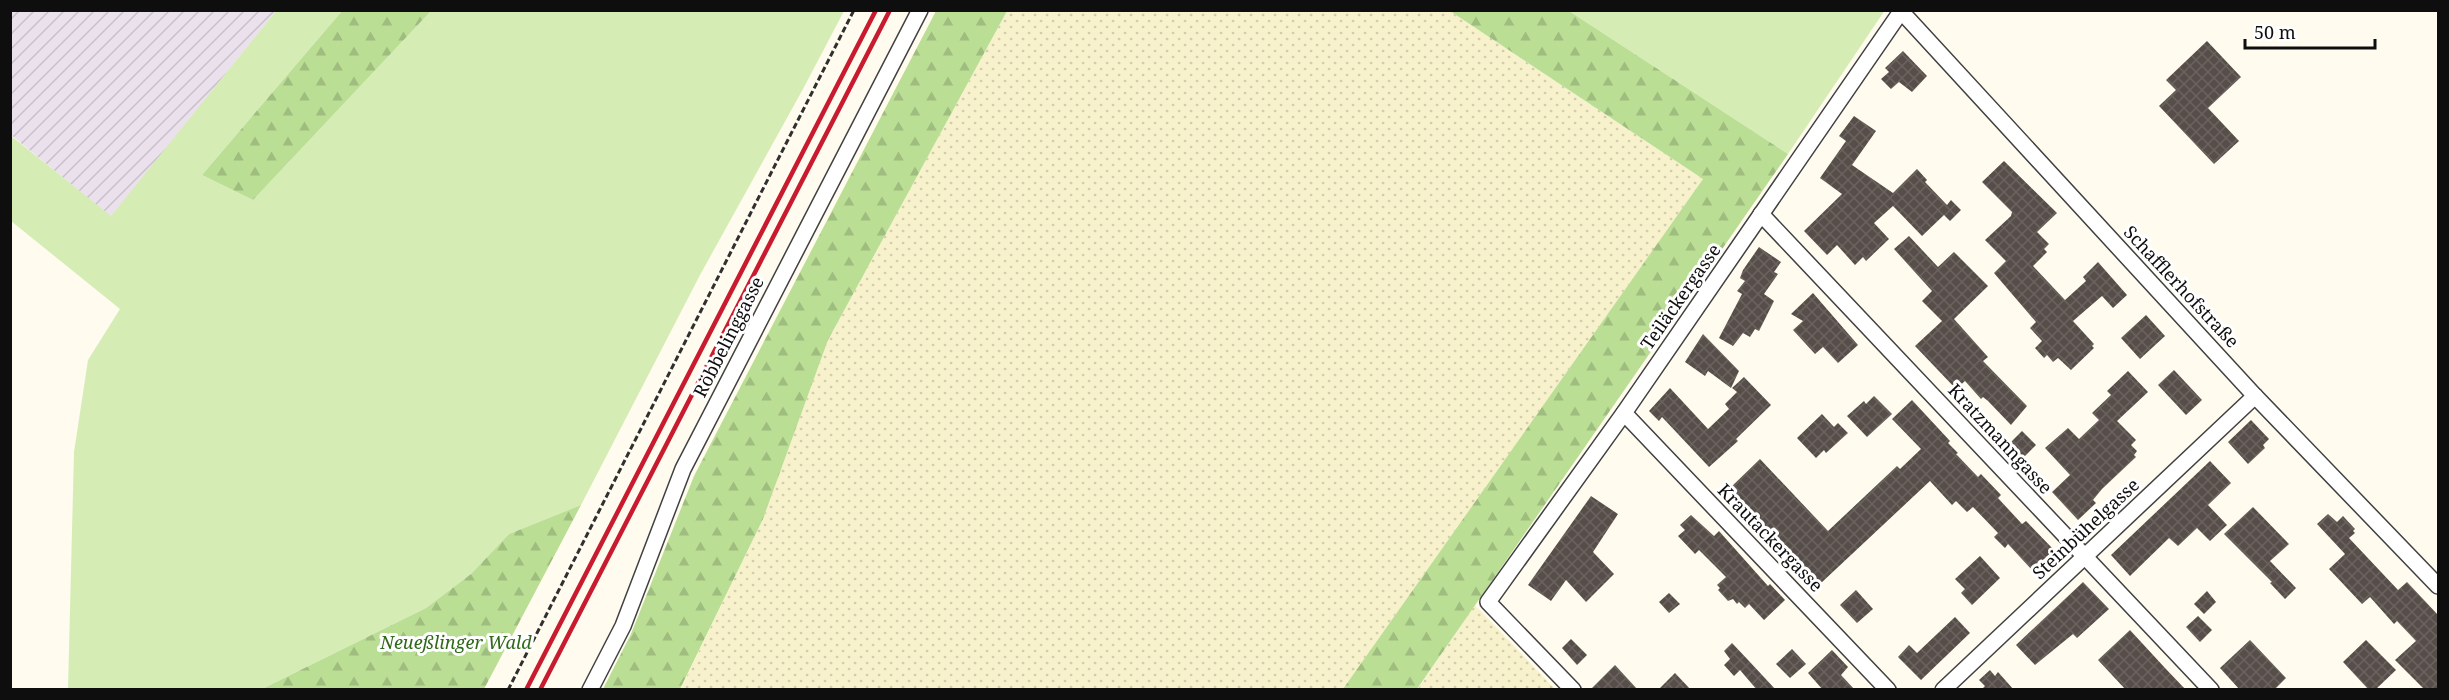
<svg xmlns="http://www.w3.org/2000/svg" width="2449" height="700" font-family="'Noto Serif',serif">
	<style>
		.industrial { fill: url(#industrial-furrows) }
		.farmland { fill: url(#farmland-dots) }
		.grass { fill: #d5edb5 }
		.forest { fill: url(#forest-firs) }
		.building { fill: url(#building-cross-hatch) }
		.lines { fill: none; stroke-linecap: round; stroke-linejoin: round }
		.minor-casing { stroke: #414141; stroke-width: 18 }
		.path { stroke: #303030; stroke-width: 3; stroke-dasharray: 6 3; stroke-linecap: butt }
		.minor { stroke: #fff; stroke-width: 15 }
		.rail { stroke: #c81b2f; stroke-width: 4.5 }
		.labels { text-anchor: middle; stroke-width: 6; stroke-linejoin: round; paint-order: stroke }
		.street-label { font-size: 18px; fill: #0e0e0e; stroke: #fff }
		.park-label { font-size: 18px; font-style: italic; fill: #2f6a19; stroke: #fff }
	</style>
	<defs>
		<pattern id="industrial-furrows" width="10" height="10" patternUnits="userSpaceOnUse" patternTransform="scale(1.5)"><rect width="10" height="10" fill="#ebe1ed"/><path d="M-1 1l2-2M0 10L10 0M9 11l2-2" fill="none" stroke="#c8c0ca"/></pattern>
		<pattern id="farmland-dots" width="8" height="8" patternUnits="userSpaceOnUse" patternTransform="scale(1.5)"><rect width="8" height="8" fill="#f7f1cc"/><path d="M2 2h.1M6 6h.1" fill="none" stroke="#d3cdae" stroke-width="1.8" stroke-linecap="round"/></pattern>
		<pattern id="forest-firs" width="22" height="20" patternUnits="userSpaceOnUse" patternTransform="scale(1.5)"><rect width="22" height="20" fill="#bade93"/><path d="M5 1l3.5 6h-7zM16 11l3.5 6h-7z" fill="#9fbd7e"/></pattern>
		<pattern id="building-cross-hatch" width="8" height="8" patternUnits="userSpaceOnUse" patternTransform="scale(1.5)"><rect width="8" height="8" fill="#574e49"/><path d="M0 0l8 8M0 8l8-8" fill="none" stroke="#6a635f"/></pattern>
	</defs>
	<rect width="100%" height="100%" fill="#fffbee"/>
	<polygon class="industrial" points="10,11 276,11 111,217 11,135"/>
	<g class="farmland">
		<polygon points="1007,11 1450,11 1703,179 1343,689 680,690 763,519 828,340"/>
		<polygon points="1475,605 1555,689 1417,690"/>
	</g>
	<g class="grass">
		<polygon points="1885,10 1788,154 1569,11 1569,10"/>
		<polygon points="276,11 342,11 202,175 253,200 431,11 844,11 803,89 700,275 581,505 509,534 471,574 426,608 262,689 68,689 74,452 88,360 120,309 11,221 10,135 111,216"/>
	</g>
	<g class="forest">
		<polygon points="342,11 431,11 253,200 202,175"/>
		<polygon points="936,11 1007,11 828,340 763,519 680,689 603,689 631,634 694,476"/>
		<polygon points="1450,11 1569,11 1788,154 1417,689 1343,689 1703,179"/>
		<polygon points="581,505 484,689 262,689 426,608 471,574 509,534"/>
	</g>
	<g class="building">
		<polygon points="2207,41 2241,77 2208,108 2239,141 2214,164 2159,106 2176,90 2166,80"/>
		<polygon points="1903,51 1927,76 1912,92 1899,82 1891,89 1881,79 1889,72 1885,68"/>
		<polygon points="1854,116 1876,131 1852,165 1893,193 1917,169 1927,180 1925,182 1947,205 1951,200 1961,210 1950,221 1944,215 1922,236 1893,206 1874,223 1889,239 1866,261 1863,257 1855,265 1837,245 1827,255 1804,231 1842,194 1820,178 1846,141 1839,136"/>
		<polygon points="2004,161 2057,213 2037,232 2049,244 2044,249 2047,252 2033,266 2065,300 2086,281 2083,277 2098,262 2127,295 2113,308 2102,296 2073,321 2094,344 2092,346 2094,348 2071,370 2058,358 2053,362 2047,355 2044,358 2035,348 2042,341 2030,328 2036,322 1994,273 2006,261 1985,240 2011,216 2012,212 1982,182"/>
		<polygon points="1909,236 1938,267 1954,252 1988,286 1954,319 1988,357 1983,361 2027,406 2011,425 1988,401 1983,397 1981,399 1965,381 1956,389 1915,346 1942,321 1922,301 1932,291 1894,249"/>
		<polygon points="1759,247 1781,262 1774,272 1778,274 1764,294 1774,301 1759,331 1755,329 1750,337 1743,333 1733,346 1719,338 1742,294 1737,291 1745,281 1740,278 1743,270"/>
		<polygon points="1813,293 1858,345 1838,363 1823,347 1815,354 1793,330 1803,321 1791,314"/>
		<polygon points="2146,315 2165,336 2140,359 2121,338"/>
		<polygon points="1703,334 1739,371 1731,388 1708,371 1705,376 1685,362"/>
		<polygon points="2174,370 2202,400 2186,415 2158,385"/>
		<polygon points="2128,371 2148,392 2117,421 2136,440 2131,445 2137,451 2134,455 2136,457 2102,489 2093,500 2096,503 2078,520 2052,492 2070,475 2045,448 2068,428 2079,439 2099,420 2092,413 2111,395 2107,391"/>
		<polygon points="1744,377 1771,405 1736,439 1738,441 1709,467 1662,417 1659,421 1649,411 1670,388 1708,429 1729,409 1725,404 1737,392 1732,388"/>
		<polygon points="1874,396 1892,414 1867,437 1847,416 1864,401 1866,404"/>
		<polygon points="1912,400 1950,441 1948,443 1958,453 1956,454 1978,477 1981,474 2001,495 1998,498 2022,524 2026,521 2054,550 2032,570 2008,544 2005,548 1994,537 1998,533 1973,507 1967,512 1956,501 1952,505 1930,481 1820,584 1729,489 1760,459 1828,531 1897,466 1900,469 1921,449 1892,419"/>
		<polygon points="1822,414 1834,427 1838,423 1848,433 1826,453 1824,450 1816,458 1797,438"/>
		<polygon points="2251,420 2269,439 2263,445 2265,448 2248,464 2228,442"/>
		<polygon points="2022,431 2036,445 2022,459 2008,445"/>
		<polygon points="2210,461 2231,483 2208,505 2227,525 2210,541 2197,528 2178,546 2169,538 2130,576 2111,555"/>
		<polygon points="1591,496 1618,514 1593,552 1614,574 1586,602 1566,580 1551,601 1528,585"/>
		<polygon points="2253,507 2289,544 2270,561 2296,588 2285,599 2270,583 2272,582 2224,534"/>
		<polygon points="2328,514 2337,522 2343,516 2355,529 2353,531 2355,533 2349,538 2398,590 2407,582 2439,616 2439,690 2425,690 2395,660 2416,641 2397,621 2394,624 2370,597 2362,604 2329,569 2345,554 2317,524"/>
		<polygon points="1691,515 1714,536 1719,531 1768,586 1770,584 1785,600 1764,620 1749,604 1745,608 1739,602 1737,604 1733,599 1728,601 1718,590 1720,588 1717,585 1726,577 1699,550 1695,554 1678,536 1685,530 1680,525"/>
		<polygon points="1980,556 2000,578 1972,605 1961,593 1965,589 1955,579"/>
		<polygon points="2083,582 2109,609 2077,638 2073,634 2035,665 2016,645"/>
		<polygon points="1856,590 1873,609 1857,623 1840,605"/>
		<polygon points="2207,591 2216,602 2204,614 2194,604"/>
		<polygon points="1669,593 1680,604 1669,613 1659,602"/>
		<polygon points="2198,616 2212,630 2200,642 2186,627"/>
		<polygon points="1955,617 1970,633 1921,680 1898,657 1909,645 1917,653"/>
		<polygon points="2130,630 2165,668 2186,690 2126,690 2098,660"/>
		<polygon points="1571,639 1587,655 1577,665 1562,648"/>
		<polygon points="2250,640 2286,678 2274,690 2240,690 2220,668"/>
		<polygon points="2366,640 2396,670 2375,690 2369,690 2343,662"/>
		<polygon points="1732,643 1749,661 1776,690 1757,690 1740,670 1734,676 1724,665 1730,659 1724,651"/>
		<polygon points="1792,649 1806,664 1790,678 1776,664"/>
		<polygon points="1832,650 1848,667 1841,675 1855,690 1823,690 1808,673"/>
		<polygon points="1615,665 1638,690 1590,690"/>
		<polygon points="1990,670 1995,676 1998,672 2014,690 1981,690 1985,686 1979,680"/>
		<polygon points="1675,673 1691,690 1658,690"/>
	</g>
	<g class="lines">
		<defs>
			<g id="minor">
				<polyline points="1900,10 2255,396 2438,586"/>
				<polyline points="1761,214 2211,690"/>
				<polyline points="1624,413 1888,690"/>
				<polyline points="590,690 623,626 683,469 920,10"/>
				<polyline points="1573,690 1488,602 1624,413 1902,10"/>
				<polyline points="1943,690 2255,396"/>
			</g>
		</defs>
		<use href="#minor" class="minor-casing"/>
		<polyline class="path" points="508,690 854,10"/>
		<use href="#minor" class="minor"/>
		<g class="rail">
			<polyline points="526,690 876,10"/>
			<polyline points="540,690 890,10"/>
		</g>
	</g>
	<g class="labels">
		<g class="street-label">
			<text transform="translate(2181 287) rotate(47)" y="6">Schafflerhofstraße</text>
			<text transform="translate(1681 297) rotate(-55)" y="6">Teiläckergasse</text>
			<text transform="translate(729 337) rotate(-63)" y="6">Röbbelinggasse</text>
			<text transform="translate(2000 439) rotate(47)" y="6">Kratzmanngasse</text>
			<text transform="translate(2086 529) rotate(-43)" y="6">Steinbühelgasse</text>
			<text transform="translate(1770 538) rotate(46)" y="6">Krautackergasse</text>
		</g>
		<g class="park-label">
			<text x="456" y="649">Neueßlinger Wald</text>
		</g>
	</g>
	<rect width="2449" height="700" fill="none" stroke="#0e0e0e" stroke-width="24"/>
	<path d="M2245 39v9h130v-9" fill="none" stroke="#0e0e0e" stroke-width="3"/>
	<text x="2254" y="39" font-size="18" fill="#0e0e0e" stroke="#ffffff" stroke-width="4.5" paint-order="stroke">50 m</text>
</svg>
